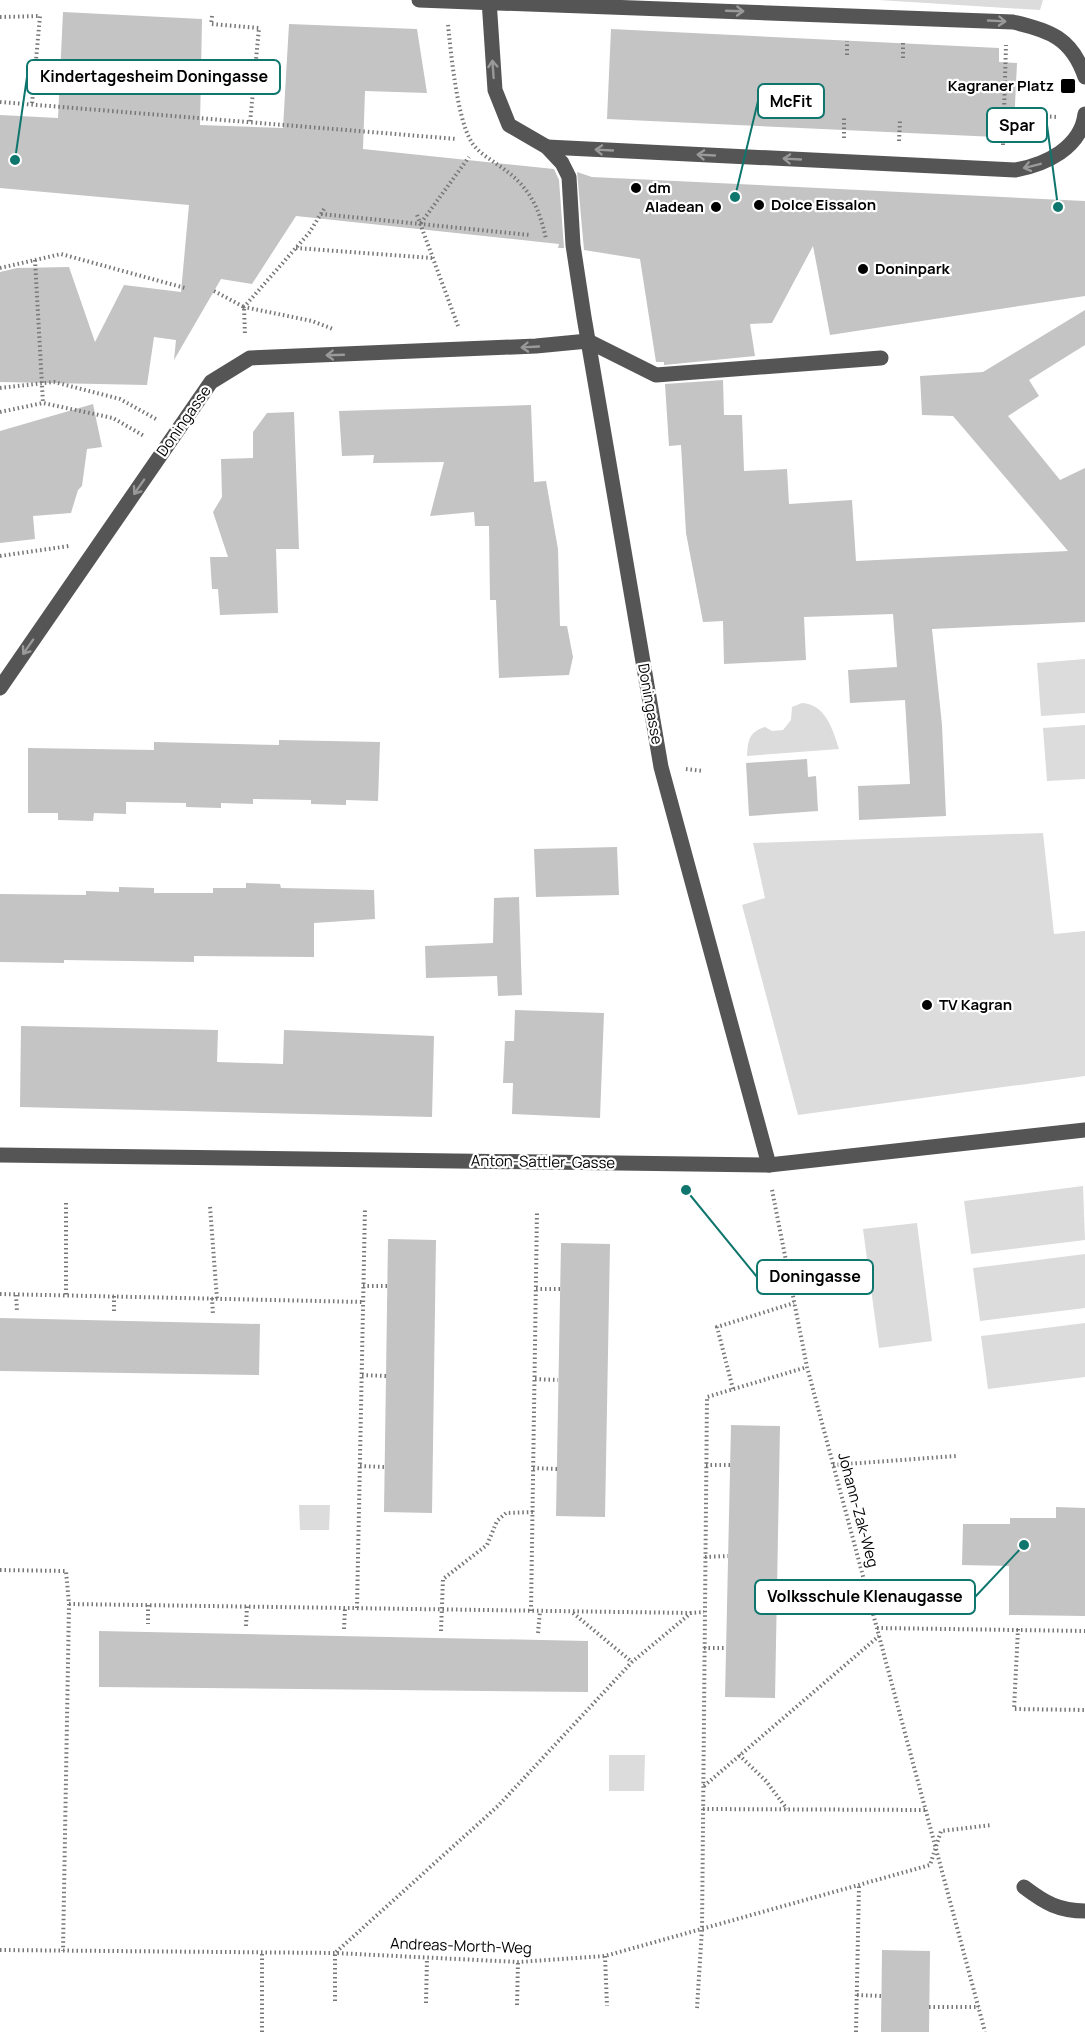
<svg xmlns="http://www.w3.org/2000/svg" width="1085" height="2032" font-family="Manrope,sans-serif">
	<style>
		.green { fill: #dcdcdc }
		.building { fill: #c4c4c4 }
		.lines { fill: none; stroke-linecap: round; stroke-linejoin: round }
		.path { stroke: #777; stroke-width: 4; stroke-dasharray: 1.5 3; stroke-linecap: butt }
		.minor { stroke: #555; stroke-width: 15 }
		.oneway { stroke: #999 }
		.poi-dot { fill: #000; stroke: #fff; stroke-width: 2 }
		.labels { text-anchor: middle; stroke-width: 4.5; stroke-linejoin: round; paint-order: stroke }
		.poi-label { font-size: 15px; font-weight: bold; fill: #000; stroke: #fff; text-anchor: start }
		.street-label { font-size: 15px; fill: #000; stroke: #fff }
		.leader { fill: none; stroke: #0f766e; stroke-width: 2 }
		.callout-dot { fill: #0f766e; stroke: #fff; stroke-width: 2 }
		.callout { fill: #fff; stroke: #0f766e; stroke-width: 2 }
		.callout-label { font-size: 16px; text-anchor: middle; font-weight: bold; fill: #000 }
	</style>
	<rect width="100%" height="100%" fill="#fff"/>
	<g class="green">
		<polygon points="878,0 1043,0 1040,10"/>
		<polygon points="1085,659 1085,713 1041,716 1037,663"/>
		<path d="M802,703C825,704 833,729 839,749L747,756C748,740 749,732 765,727L772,731L783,730L791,720L792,707Z"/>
		<polygon points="1085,725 1085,779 1047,781 1043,728"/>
		<polygon points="1043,833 1054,934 1085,931 1085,1076 798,1115 742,905 765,898 753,843"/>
		<polygon points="1083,1186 1085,1240 971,1254 964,1201"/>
		<polygon points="917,1223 932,1341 879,1348 863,1229"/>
		<polygon points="1085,1254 1085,1308 980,1321 973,1268"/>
		<polygon points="1085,1323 1085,1377 988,1389 981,1336"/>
		<polygon points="299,1505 330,1505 329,1530 300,1530"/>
		<polygon points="609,1755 645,1755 644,1791 609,1791"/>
	</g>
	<g class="building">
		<polygon points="63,12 202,19 200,125 283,128 289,24 417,29 427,93 365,91 363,149 554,169 559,180 564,248 558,248 559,244 296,216 252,284 221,279 174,360 176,340 154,337 147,385 0,382 0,272 17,268 69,267 95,342 124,285 181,292 189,205 0,188 0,115 58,118"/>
		<polygon points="611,29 999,48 999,62 1017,63 1014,126 996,125 996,137 607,119"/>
		<polygon points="577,172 592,177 1085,201 1085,296 830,335 813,246 772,323 750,324 755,356 664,365 664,362 656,362 640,259 584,250"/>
		<polygon points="1085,310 1085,345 1029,380 1039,396 1008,416 1060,480 1085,468 1085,622 932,629 942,725 946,816 859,820 858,786 910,784 905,700 850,703 848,670 897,667 893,614 804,617 806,660 724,664 723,621 703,622 686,533 681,445 669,446 665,384 723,380 724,415 742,415 744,471 787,469 789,504 852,500 856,561 1068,551 953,416 922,415 920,376 983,372"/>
		<polygon points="93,404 102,447 87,449 82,486 78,490 71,513 33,516 35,539 0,543 0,431"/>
		<polygon points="531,405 534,482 546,481 558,549 560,626 567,626 573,657 569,675 499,678 496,600 490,600 489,526 475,526 474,512 430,516 444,462 373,463 374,455 342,456 339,411"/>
		<polygon points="294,412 299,549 276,549 278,613 220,615 218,589 212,589 210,557 228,557 213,512 222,497 221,459 253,458 253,432 267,413"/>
		<polygon points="279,740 380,742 378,801 346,800 346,805 311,804 311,800 253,799 253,804 221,803 221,808 186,807 186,803 126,802 126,814 94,813 93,821 58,820 58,813 28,813 28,748 154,750 154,742 279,745"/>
		<polygon points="807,759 808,777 816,776 818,811 749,816 746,763"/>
		<polygon points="617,847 619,895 536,897 534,849"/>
		<polygon points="246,883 280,884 281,888 374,890 375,919 314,923 314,957 194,956 194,962 64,960 64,963 0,962 0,894 86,895 86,891 119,892 119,887 154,888 154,893 213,893 213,888 246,888"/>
		<polygon points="519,897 522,995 498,996 497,976 426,978 425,946 493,943 494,898"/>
		<polygon points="515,1010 604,1013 600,1118 512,1114 513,1083 503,1083 505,1041 514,1041"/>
		<polygon points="21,1026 218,1030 217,1062 283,1064 284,1030 434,1036 432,1117 20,1107"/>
		<polygon points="388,1239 436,1240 432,1513 384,1512"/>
		<polygon points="561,1243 610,1244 605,1517 556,1516"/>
		<polygon points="0,1318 260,1324 259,1375 0,1371"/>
		<polygon points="731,1425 780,1426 775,1698 725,1697"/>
		<polygon points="1056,1507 1085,1508 1085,1616 1009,1615 1009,1566 962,1565 963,1524 1010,1524 1010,1518 1056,1518"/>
		<polygon points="99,1631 588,1641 588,1692 99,1687"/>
		<polygon points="882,1950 930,1951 929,2032 881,2032"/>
	</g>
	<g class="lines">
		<g class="path">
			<polyline points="212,16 211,24 259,28 250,123"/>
			<polyline points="0,17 40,16 32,104"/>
			<path d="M448,25C451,53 457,118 471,141C477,152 489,158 498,165C527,184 539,205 546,239"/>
			<polyline points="847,55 847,41"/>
			<polyline points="903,58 903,40"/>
			<polyline points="0,102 457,139"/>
			<polyline points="996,114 1058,117"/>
			<polyline points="844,138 844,118"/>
			<polyline points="899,141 900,120"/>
			<polyline points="1003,145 1006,45"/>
			<polyline points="324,209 309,233 244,307 312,321 333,329"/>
			<polyline points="321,214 530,235"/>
			<polyline points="417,215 458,326"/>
			<polyline points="421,223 469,157"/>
			<polyline points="296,248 432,258"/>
			<polyline points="35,260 43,403"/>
			<polyline points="0,268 61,254 185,288"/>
			<polyline points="214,291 244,307 245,335"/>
			<polyline points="0,388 54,382 120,399 156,419"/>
			<polyline points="0,412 43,403 113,418 144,436"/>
			<polyline points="0,556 69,546"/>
			<polyline points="686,769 703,771"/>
			<polyline points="772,1190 807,1367 985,2032"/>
			<polyline points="66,1203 66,1295"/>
			<polyline points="210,1207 217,1299"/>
			<polyline points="363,1286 387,1286"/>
			<polyline points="536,1289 560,1289"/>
			<polyline points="0,1294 363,1302"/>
			<polyline points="16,1295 17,1311"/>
			<polyline points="114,1296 114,1313"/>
			<polyline points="212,1298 213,1315"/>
			<polyline points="362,1375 386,1376"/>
			<polyline points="535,1379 558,1380"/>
			<polyline points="733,1389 717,1327 794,1303"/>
			<polyline points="706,1465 730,1465"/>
			<polyline points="833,1465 956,1456"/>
			<polyline points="360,1466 384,1467"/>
			<polyline points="533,1468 557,1469"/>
			<polyline points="705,1557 728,1556"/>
			<polyline points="0,1570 66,1571 69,1604 63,1951"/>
			<polyline points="69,1604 691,1613"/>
			<polyline points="148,1605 148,1624"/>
			<polyline points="357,1608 365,1208"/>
			<polyline points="531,1611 537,1211"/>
			<polyline points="573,1613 632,1662"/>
			<polyline points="246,1626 247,1606"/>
			<polyline points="877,1628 1085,1631"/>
			<polyline points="344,1629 345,1608"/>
			<polyline points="1018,1629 1014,1709 1085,1710"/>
			<polyline points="441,1631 443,1579 487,1545 497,1521 506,1513 533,1512"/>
			<polyline points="538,1633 540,1611"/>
			<polyline points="704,1648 726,1648"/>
			<polyline points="739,1755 766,1781 787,1809"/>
			<polyline points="704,1786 879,1636"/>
			<polyline points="703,1809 926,1810"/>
			<polyline points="0,1950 335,1953 518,1962 605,1956 930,1865 941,1831 992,1825"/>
			<polyline points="605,1956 607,2006"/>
			<polyline points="857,1995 881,1996"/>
			<polyline points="335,2001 335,1953 498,1806 632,1662 691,1613 704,1612"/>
			<polyline points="426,2003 427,1959"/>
			<polyline points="517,2005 518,1962"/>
			<polyline points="929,2007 979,2007"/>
			<polyline points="697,2008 702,1929 707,1397 807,1367"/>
			<polyline points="262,2032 262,1953"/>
			<polyline points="856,2032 859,1885"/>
		</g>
		<g class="minor">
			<path d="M419,0L1013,22C1049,30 1072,38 1085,77"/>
			<polyline points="489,0 495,90 509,125 547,147 562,163 569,177 573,245 584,317 661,767 769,1165"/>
			<path d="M547,147L1015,170C1045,165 1081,148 1085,114"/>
			<polyline points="588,341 656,375 881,358"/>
			<polyline points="0,688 211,382 250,358 536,346 588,341"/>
			<polyline points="0,1155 769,1165 1085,1130"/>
			<path d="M1024,1887C1045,1903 1059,1911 1085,1911"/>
		</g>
	</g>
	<defs><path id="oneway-shaft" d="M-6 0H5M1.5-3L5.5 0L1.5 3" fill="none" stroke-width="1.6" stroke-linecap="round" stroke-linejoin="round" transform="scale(1.5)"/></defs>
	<g class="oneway">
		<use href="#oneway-shaft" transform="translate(735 11) rotate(2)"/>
		<use href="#oneway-shaft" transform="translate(997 21) rotate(3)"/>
		<use href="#oneway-shaft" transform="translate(493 69) rotate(-94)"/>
		<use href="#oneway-shaft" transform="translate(604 150) rotate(-177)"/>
		<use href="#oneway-shaft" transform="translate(706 155) rotate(-177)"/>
		<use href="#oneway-shaft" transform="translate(792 159) rotate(-177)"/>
		<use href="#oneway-shaft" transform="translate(1032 166) rotate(166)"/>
		<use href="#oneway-shaft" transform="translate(530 347) rotate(177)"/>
		<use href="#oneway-shaft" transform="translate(335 355) rotate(178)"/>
		<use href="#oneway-shaft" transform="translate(139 487) rotate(125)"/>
		<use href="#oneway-shaft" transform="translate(28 647) rotate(125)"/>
	</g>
	<g class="poi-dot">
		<rect x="1060" y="78" width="16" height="16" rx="3"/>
		<circle cx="636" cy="188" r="6"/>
		<circle cx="759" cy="205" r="6"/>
		<circle cx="716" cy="207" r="6"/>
		<circle cx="863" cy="269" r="6"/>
		<circle cx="927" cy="1005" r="6"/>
	</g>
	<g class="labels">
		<g class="poi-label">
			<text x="1054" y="91" text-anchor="end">Kagraner Platz</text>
			<text x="648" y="193">dm</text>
			<text x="771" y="210">Dolce Eissalon</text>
			<text x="704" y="212" text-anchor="end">Aladean</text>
			<text x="875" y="274">Doninpark</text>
			<text x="939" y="1010">TV Kagran</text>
		</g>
		<g class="street-label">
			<text transform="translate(184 421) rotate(-55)" y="5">Doningasse</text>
			<text transform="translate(650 704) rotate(80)" y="5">Doningasse</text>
			<text transform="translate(543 1162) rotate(1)" y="5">Anton-Sattler-Gasse</text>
			<text transform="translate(858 1510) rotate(75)" y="5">Johann-Zak-Weg</text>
			<text transform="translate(461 1946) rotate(2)" y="5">Andreas-Morth-Weg</text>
		</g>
	</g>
	<path class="leader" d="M15 160L27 77M735 197L758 101M1058 207L1047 125M686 1190L757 1277M1024 1545L975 1597"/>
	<g class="callout-dot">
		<circle cx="15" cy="160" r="6"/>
		<circle cx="735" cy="197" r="6"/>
		<circle cx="1058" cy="207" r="6"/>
		<circle cx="686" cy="1190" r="6"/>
		<circle cx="1024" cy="1545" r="6"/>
	</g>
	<g class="callout">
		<rect x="27" y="60" width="253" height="34" rx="6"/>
		<rect x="758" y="84" width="66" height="34" rx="6"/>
		<rect x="987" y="108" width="60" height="34" rx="6"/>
		<rect x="757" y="1260" width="116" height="34" rx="6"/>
		<rect x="755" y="1580" width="220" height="34" rx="6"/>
	</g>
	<g class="callout-label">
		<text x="154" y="82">Kindertagesheim Doningasse</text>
		<text x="791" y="107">McFit</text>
		<text x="1017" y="131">Spar</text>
		<text x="815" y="1282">Doningasse</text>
		<text x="865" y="1602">Volksschule Klenaugasse</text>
	</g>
</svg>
